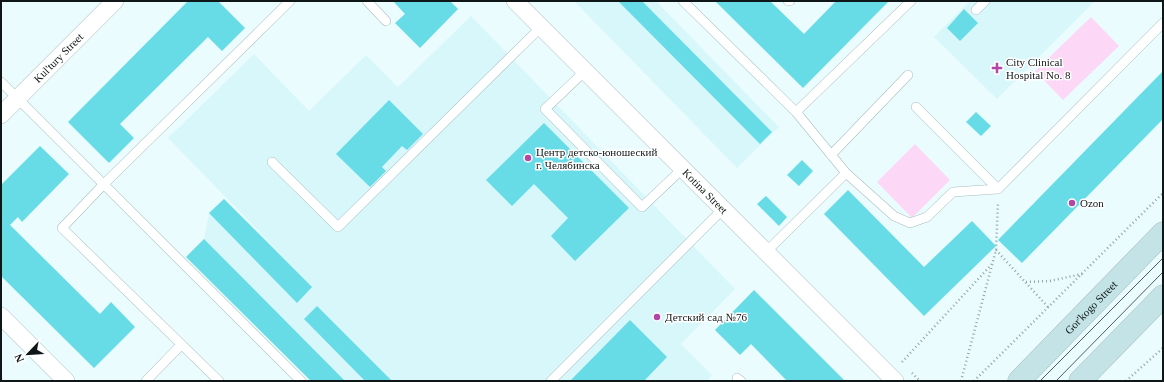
<svg xmlns="http://www.w3.org/2000/svg" width="1164" height="382" font-family="Georgia,serif">
  <rect width="100%" height="100%" fill="#ebfcfe"/>
  <path fill="#d7f7fa" d="M574,1H656L779,127L737,168Z
    M970,1H1095L997,99L934,37Z
    M471,16L735,289L681,344L712,375L707,381H311L186,257L204,239L209,213L224,199L282,255L168,138L254,54L309,111L366,55L398,87Z"/>
  <path fill="#fdd8f6" d="M1091,17L1119,46L1063,100L1035,71Z
    M915,144L950,180L912,218L877,182Z"/>
  <path fill="#67dce7" d="M188,1H218L245,28L222,51L208,37L120,124L134,138L109,163L68,122Z
    M393,1H450L458,9L420,48L395,23L405,14Z
    M618,1H642L772,132L760,144Z
    M715,1H770L804,34L836,1H889L803,88Z
    M964,9L978,23L960,41L947,28Z
    M1163,71V119L1022,263L998,240Z
    M389,100L423,134L407,150L402,146L382,167L386,171L370,187L336,154Z
    M976,112L991,126L981,136L966,122Z
    M544,123L629,208L575,261L551,236L568,218L534,184L512,206L486,180Z
    M40,146L69,174L22,222L18,217L10,225L100,314L111,302L135,327L94,368L1,276V185Z
    M802,160L813,171L799,186L787,175Z
    M848,190L924,267L972,221L996,246L924,316L824,214Z
    M766,196L787,217L779,226L757,204Z
    M224,199L312,287L297,303L209,213Z
    M204,239L345,381H311L186,257Z
    M754,290L845,381H787L751,344L740,355L715,330Z
    M317,306L392,381H365L304,319Z
    M630,320L667,357L644,381H570Z"/>
  <g fill="none" stroke-linecap="round" stroke-linejoin="round">
    <defs>
      <path id="lane" d="M367,1L386,21
        M683,1L796,112L846,173
        M788,1H790
        M976,10L985,1
        M585,71L545,109L642,207L682,169
        M1,82L301,381
        M916,107L998,189
        M796,112L911,1
        M831,155L908,75
        M272,162L338,227L541,27
        M766,252L846,173L894,216L910,223L927,217L953,192L998,189L1163,23
        M737,378L741,381
        M146,381L181,345
        M219,381L62,228L103,185L290,1
        M551,381L723,209"/>
      <g id="street">
        <path id="s1" d="M515,1L895,381"/>
        <path id="s2" d="M1,115L115,1"/>
        <path d="M1,316L66,381"/>
      </g>
      <g id="secondary">
        <path id="s3" d="M1019,381L1163,233"/>
        <path d="M1080,381L1163,296"/>
      </g>
    </defs>
    <use href="#lane" stroke="#a8bdbf" stroke-width="10"/>
    <use href="#street" stroke="#a8bdbf" stroke-width="18"/>
    <use href="#secondary" stroke="#a8bdbf" stroke-width="23"/>
    <path stroke="#95a2a4" stroke-width="2.5" stroke-dasharray="1 3" stroke-linecap="butt" d="M996,250L1048,307
      M1026,282L1050,281L1082,274
      M902,362L992,264
      M912,373L920,381
      M1,379L3,381
      M961,381L996,250L998,202
      M974,381L1163,193
      M1126,381L1163,348"/>
    <use href="#lane" stroke="#fff" stroke-width="9"/>
    <use href="#street" stroke="#fff" stroke-width="17"/>
    <use href="#secondary" stroke="#c4e3e6" stroke-width="22"/>
    <path stroke="#525c5d" stroke-width="1" d="M1040,381L1163,258
      M1056,381L1163,272"/>
  </g>
  <g fill="#b247a7" stroke="#fff" stroke-width="1.5">
    <path d="M995 62h4v4h4v4h-4v4h-4v-4h-4v-4h4z"/>
    <circle cx="528" cy="158" r="4"/>
    <circle cx="1072" cy="203" r="4"/>
    <circle cx="657" cy="317" r="4"/>
  </g>
  <g text-anchor="middle" stroke-width="3" stroke-linejoin="round" paint-order="stroke">
    <g font-size="11" fill="#0f1617" stroke="#fff">
      <text dy="4" stroke="none"><textPath href="#s2" startOffset="81">Kul'tury Street</textPath></text>
      <text dy="4" stroke="none"><textPath href="#s1" startOffset="269">Kotina Street</textPath></text>
      <text dy="4" stroke="none"><textPath href="#s3" startOffset="103">Gor'kogo Street</textPath></text>
    </g>
    <g font-size="11" fill="#0f1617" stroke="#fff" text-anchor="start">
      <text x="1006" y="66">City Clinical<tspan x="1006" dy="13">Hospital No. 8</tspan></text>
      <text x="536" y="156">Центр детско-юношеский<tspan x="536" dy="13">г. Челябинска</tspan></text>
      <text x="1080" y="207">Ozon</text>
      <text x="665" y="321">Детский сад №76</text>
    </g>
  </g>
  <rect width="1164" height="382" fill="none" stroke="#0f1617" stroke-width="4"/>
  <g transform="translate(28 354) rotate(245)" stroke="#ffffff" stroke-width="3" paint-order="stroke">
  <path d="M0-3L7 15L0 10L-7 15Z" fill="#0f1617"/>
  <text y="-6" font-size="11" font-weight="bold" text-anchor="middle" fill="#0f1617">N</text>
  </g>
</svg>
